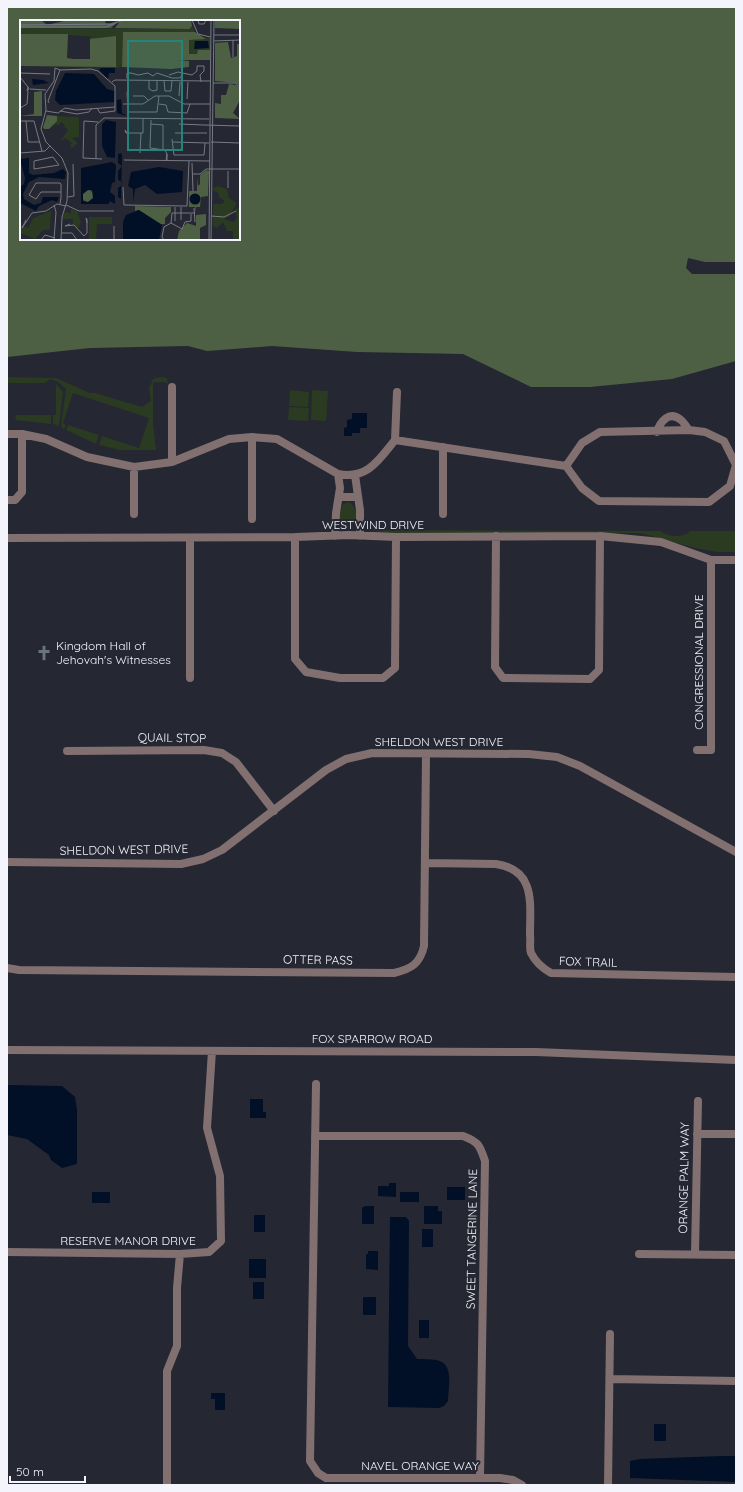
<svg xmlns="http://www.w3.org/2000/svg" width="743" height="1492" font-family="Quicksand,sans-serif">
  <rect width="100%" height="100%" fill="#252732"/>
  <path fill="#2a3b21" d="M7,377L56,378L90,393H95L142,407L151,401L149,388L153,379L160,377L167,378L168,384L165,382H153V422L156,450H120L99,445L102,436L139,448L149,418L73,393L63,423L66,425L64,429L61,426L66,389L58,382L50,379L45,383H7Z
    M56,384L63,392L59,426L53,424V415H56Z
    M290,390L309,392L308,407L289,406Z
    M312,390L328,391L326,421L311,420Z
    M289,407L309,408L308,421L288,420Z
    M15,415H51V424L16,420Z
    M68,425L99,435L96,444L66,430Z
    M349,502C358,509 360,520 350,527C336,528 339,513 343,504Z
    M372,530L661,531C667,537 684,538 690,531H736V552H718L695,548L641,533H380Z"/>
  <path fill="#4d6044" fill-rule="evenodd" d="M7,7H736V262H705L688,258L686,268L692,274H736V361L672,379L590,387H531L463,354L357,352L272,346L207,351L188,346L90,348L7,357ZM21,21H239V239H21Z"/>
  <path fill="#011026" d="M352,413H367V428H360V433H352V436H344V428L347,427V420L352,419Z
    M7,1085L62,1086L75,1097L77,1110V1164L62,1168L51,1160L49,1155L27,1139L7,1135Z
    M250,1099H263V1112H266V1118H250Z
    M389,1183H396V1197L378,1196V1186H389Z
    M447,1187H465V1200H447Z
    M92,1192H110V1203H92Z
    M400,1192H419V1202H400Z
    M365,1206H374V1224H362V1208Z
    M424,1206H438V1211H442V1224H424Z
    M254,1215H265V1232H254Z
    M390,1217H406L409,1221L408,1346L417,1359C423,1359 430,1359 436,1360C455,1363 448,1387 448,1401L444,1406L439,1408L388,1407Z
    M422,1229H433V1247H422Z
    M368,1251H378V1270L366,1269V1254H368Z
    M249,1259H266V1278H249Z
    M253,1282H264V1299H253Z
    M363,1297H376V1315H363Z
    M419,1320H429V1338H419Z
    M211,1393H225V1410H215V1399H211Z
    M654,1424H666V1441H654Z
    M721,1456H736V1482L630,1478V1461L640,1459Z"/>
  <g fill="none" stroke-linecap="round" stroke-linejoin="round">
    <path stroke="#827070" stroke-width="8" d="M657,432C660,422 669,410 681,420C684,422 686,427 689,430
      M7,434H22L46,439L87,457L134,467L172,462L229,439L252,437L277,439L338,474C367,480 379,460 395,440L566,466L582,488L599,501L709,502L730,486L736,465L724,441L705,432L689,430L600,432L582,443L566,466
      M395,440L397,392
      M443,447V514
      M172,462V387
      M355,475L360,510V536
      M339,497H357
      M7,500H15L22,492V434
      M134,514V467
      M252,519V437
      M335,536L336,513L340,488L338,474
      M496,536L495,667L503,678L590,679L599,670L600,536
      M295,537V659L306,672L340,678H383L395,668L396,537
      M7,538L295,537L349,535L396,537L600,536L661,542L711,560H736
      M190,678V538
      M697,750H711V560
      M67,751L204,750L222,753L236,762L274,811
      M7,862L181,864L203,859L222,850L326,770L346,759L372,753L529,754L557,757L580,766L736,852
      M426,863L496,864C536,870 530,903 530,935C531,940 529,948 531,953C536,963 542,968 551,973L736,977
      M7,968L19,970L394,973C411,969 420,964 424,946L426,755
      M7,1050L536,1052L736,1060
      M316,1084L310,1461L318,1473L326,1478H500L513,1480L522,1485
      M697,1134H736
      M315,1136H463C479,1142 480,1146 485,1161L480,1478
      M7,1252L180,1254L209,1252L221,1241L220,1176L207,1128L212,1051
      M639,1254L736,1255
      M695,1254L698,1101
      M610,1379L736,1381
      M167,1485V1371L177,1346V1288L180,1254
      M608,1485L610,1334"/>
  </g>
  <defs>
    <symbol id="church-bare" viewBox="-9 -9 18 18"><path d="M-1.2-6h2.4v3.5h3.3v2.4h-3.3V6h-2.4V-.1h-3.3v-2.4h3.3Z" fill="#6b7280" stroke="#252732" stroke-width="2.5" paint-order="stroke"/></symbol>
  </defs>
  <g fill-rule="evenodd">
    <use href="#church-bare" x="33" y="642" width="22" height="22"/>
  </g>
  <g text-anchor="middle" stroke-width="4" stroke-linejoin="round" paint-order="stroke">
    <g font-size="12" fill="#f3f4fc" stroke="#252732">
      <text x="373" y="529">WESTWIND DRIVE</text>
      <text transform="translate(699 662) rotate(-90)" y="4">CONGRESSIONAL DRIVE</text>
      <text transform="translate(172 738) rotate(1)" y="4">QUAIL STOP</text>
      <text x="439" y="746">SHELDON WEST DRIVE</text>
      <text transform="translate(124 850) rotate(-1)" y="4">SHELDON WEST DRIVE</text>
      <text transform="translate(318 960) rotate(1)" y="4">OTTER PASS</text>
      <text transform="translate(588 962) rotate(2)" y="4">FOX TRAIL</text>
      <text x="372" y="1043">FOX SPARROW ROAD</text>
      <text transform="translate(684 1178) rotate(-89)" y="4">ORANGE PALM WAY</text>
      <text transform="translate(472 1239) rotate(-89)" y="4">SWEET TANGERINE LANE</text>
      <text x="128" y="1245">RESERVE MANOR DRIVE</text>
      <text x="420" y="1470">NAVEL ORANGE WAY</text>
    </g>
    <g font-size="12" fill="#f3f4fc" stroke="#252732" text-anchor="start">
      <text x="56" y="650">Kingdom Hall of<tspan x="56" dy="14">Jehovah's Witnesses</tspan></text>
    </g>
  </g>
  <g transform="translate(20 20)">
    <rect width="220" height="220" fill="#252732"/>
    <path d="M172,6L175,12H103L102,47L96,48L15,46V14H0V8L169,9ZM48,15L76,17H70V39H47ZM190,18V30H178V34H169V20ZM37,96L59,97V117L52,118L58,123L52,128L50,126L52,123L45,118L40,122L48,110L44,106L40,108L45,105L41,102L38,106L36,104L32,107ZM198,166L207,169L209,178L217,183L209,197L204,199L214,202L217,197L215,189L220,188V220H213V211H207L203,202L197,208L193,206V184H202L205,181L199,177L198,172L193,171V168ZM51,189L57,191L61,202L58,208L53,204V199H42L45,192L51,193ZM31,191L30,210H23L15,219L0,213V204L8,208L13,198ZM69,197H92V204H77L76,220H69Z" fill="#2a3b21" fill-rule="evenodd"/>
    <path d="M0,0H21L27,5L48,0H86L85,3L89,4L99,0L91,8H0ZM101,0H171L172,6L169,9L95,8ZM220,0V9L195,8V1ZM103,12H175L186,19L169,20V34H177L178,30H190V40H158L169,41V47L151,49L102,47ZM0,14H48L47,38L54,39H70V19L96,16V47L0,46ZM208,22L211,38L217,36V24H220V70L217,63L195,61V23ZM209,64L216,65L220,72V80L213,93L220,99L195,98V83L201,84V75H206ZM22,71V96H0L14,94V72ZM27,95L37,96V101L29,109H24L23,107ZM186,150L189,151L188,176L181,177L180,187H176V192L175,187H169V171H177V157L178,166L180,164V155ZM62 176a6 6 0 1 1 12 0a6 6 0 1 1-12 0ZM115,186L151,187V192L145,198V204H141L118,190L115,191ZM186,194V205L180,208V220H157L159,211L167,203L176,206V195Z" fill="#4d6044"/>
    <path d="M175,21H188L189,28L174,29ZM81,48H95V53H89L88,59L79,50ZM45,53L74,54L87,69L95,71L94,82L40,85L35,80L36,71ZM12,59L23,60L29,63L13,65ZM101,79L102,93L107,96L97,93V80ZM86,100L96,102L95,138L87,137L82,126V104ZM101,133L102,136L101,179L98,177V168L101,166V161L98,160V151L102,146L98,143V134ZM9,138V153L13,155L34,153L43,149L46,152L45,159L19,157L9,162L3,174L4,179L14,185L21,183L23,177H39L37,182L32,180L19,186L16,191L0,183V167L4,164L5,158L0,139ZM92,142L96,145L95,162L92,163L90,172L95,176V184L90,181L88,184H61V148ZM68,170H72L73,178L68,182L63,181V174ZM139,147L163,151L162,172L137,174L125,165L115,169L113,182V169L108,166L111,152ZM169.5 179a5.5 5.5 0 1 1 11 0a5.5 5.5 0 1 1-11 0ZM119,190L142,205L139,220H103V202L106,195Z" fill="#011026" fill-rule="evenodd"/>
    <path fill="none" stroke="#777983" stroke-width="1" d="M172,0L178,14L190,17M178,0L179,4H184L186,0M0,5L95,4M0,7H86L103,0M194,15H220M194,21L220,20M213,37V20M40,50L35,48L34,61L25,74L26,90L21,109L26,122L42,138L48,153L47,181L42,197L41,220M0,53L30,54M109,53L107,58V53H111L118,55L128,53L133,56L137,53L152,58H160L162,55M149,55L158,52L172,55L177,51V46H184V51L180,55L181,62M0,57L8,67L7,71L9,69L8,67M129,60V69L133,71L137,70V60M144,60L145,71H151L152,60M92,62L95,60L191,61M193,63H216L220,71M10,69L26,70M107,72L108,92H137L139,76M113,76H124L128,80M159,76L160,62M167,79L168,62M29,83L28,81L40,50L71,49L78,51L95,66V91L80,93L77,88M103,84H123L135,76H149L164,84H190M139,84L146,85L148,92L167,93L170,84M0,88L7,84L8,71M26,91L38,93M40,91L57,94L69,92L72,88M38,93L45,88L56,90L95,87M131,100L130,128L145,130L147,134M0,101H14L22,131M6,101L8,122H19M78,102L64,101L63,138L82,139M131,104L143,105V129M159,104L184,105M184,105L220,106M107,113L105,110L106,113H123V98M155,113H187M152,119L154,135H184L185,123M152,122L189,123M191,122L220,123M0,133L25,131L30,126M120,133L121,113M33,137L39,145L14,149V141ZM76,139V105L84,98L189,99M104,140L190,141M146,141L147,134V141M172,143L173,171M173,154H180L186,149H220M103,167L104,185L167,186L169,141M208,168V151M48,177L54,176L53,144M40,184L41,178V164L40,163H16L9,175L16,179L21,172H41M34,185L36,192L34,220M46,185L59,191H94M174,188L175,202M171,194V201L165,202L162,209L151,203L152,193H175M191,196L204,197L216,191M6,200L2,208L12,193L26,191L37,184L46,186M161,200V187M155,201V187M50,204L45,206L54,205L64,216L67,213V199L66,198L67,203M42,213H52L57,220M21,220L25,215L35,218M94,220V206M144,220L142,217L144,207L151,203M189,220L191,0M191,220L194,0"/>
    <path fill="#26837c" fill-opacity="0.15" stroke="#26837c" stroke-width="2" d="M108,21H162V130H108Z"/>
    <rect width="220" height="220" fill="none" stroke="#f3f4fc" stroke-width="2"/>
  </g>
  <rect width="743" height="1492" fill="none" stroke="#f3f4fc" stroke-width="16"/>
  <path d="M10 1476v6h75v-6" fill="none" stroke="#f3f4fc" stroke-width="2"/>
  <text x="16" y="1476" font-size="12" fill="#f3f4fc" stroke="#252732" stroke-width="3" paint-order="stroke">50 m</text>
</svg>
